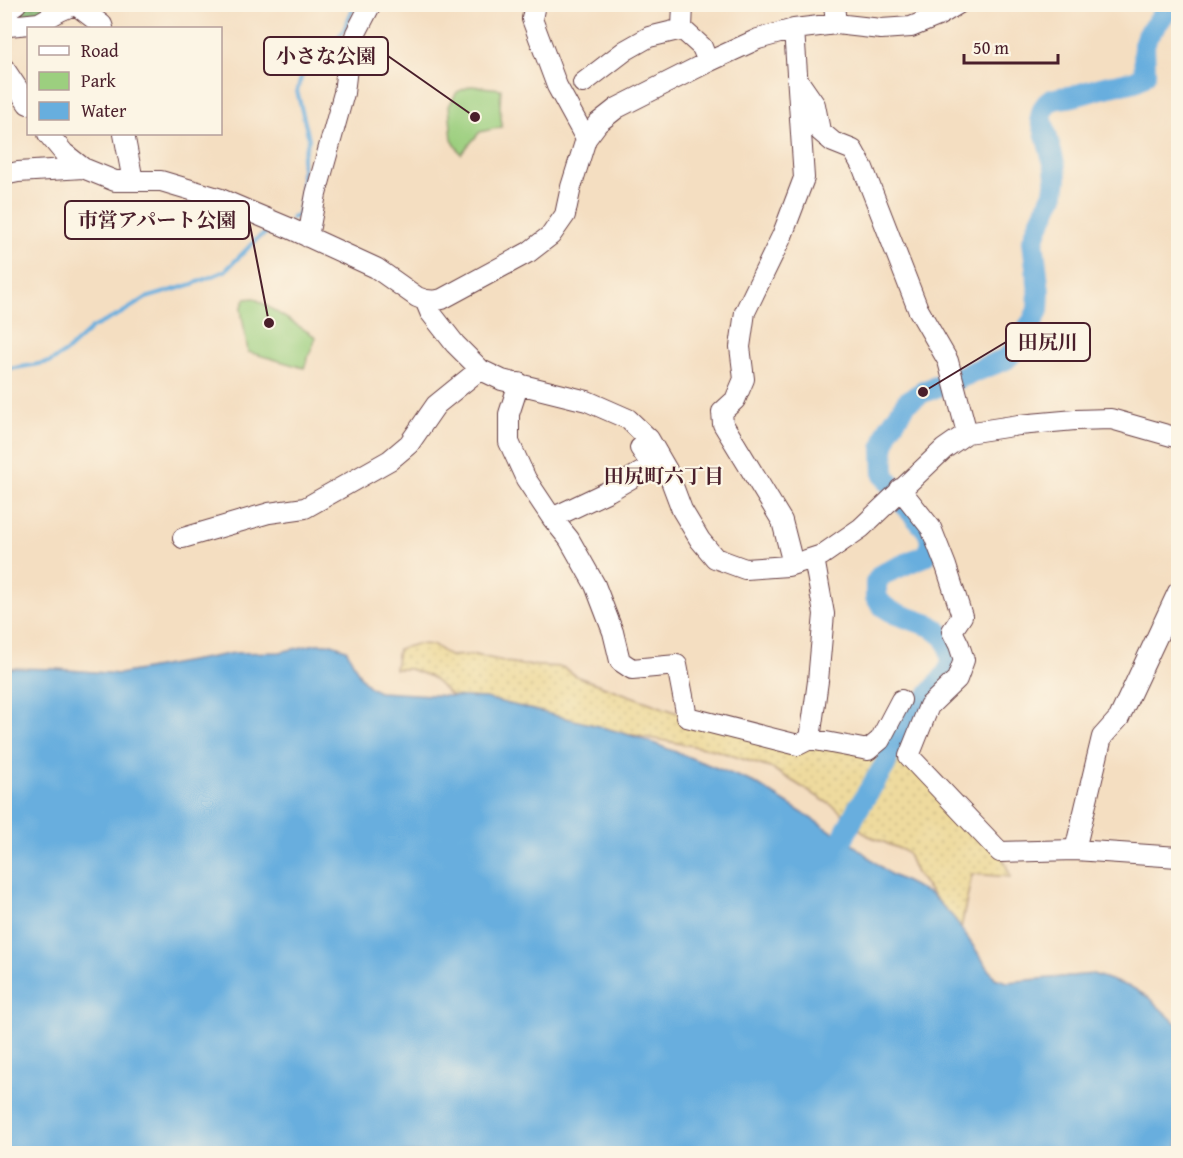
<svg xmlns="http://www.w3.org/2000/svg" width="1183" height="1158" font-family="'Gentium Book Plus','Noto Serif JP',serif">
  <defs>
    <pattern id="forest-crowns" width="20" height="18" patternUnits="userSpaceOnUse" patternTransform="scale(1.5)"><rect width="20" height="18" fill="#7db26e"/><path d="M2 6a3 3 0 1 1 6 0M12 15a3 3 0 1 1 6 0" fill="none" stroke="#68905b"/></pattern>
    <pattern id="sand-dots" width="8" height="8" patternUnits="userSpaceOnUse" patternTransform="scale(1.5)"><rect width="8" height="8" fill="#eeda9e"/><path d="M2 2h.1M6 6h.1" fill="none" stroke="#cebb88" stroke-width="1.8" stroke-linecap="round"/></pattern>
  </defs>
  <rect width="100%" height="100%" fill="#fcf5e5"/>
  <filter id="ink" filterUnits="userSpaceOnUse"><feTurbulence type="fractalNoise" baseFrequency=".0167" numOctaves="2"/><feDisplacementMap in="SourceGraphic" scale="12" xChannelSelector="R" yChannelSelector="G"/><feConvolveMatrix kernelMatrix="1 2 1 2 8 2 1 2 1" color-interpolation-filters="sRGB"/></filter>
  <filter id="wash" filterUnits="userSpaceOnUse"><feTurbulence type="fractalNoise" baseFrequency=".008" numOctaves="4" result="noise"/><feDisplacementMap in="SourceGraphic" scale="24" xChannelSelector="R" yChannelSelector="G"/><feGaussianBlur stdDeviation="1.35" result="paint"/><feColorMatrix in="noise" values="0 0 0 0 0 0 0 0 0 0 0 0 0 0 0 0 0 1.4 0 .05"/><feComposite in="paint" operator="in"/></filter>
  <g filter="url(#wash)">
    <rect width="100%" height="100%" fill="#f4dec1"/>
    <path fill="url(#forest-crowns)" stroke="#64684c" stroke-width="1.5" d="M18,5H54L56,9L5,24Z"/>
    <path fill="url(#sand-dots)" stroke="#9c7c64" stroke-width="1.5" d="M417,644L434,645L449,656L475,655L522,665L562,667L578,677L697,720L860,748L891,749L925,773L1000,852L1011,877L972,874L961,928L932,894L916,873L907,852L867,835L836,808L773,769L715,750L628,734L504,703L452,696L431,677L410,669H395L398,649Z"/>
    <path fill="#9ccf7f" stroke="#737755" stroke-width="1.5" d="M471,86L501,89L500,107L502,127L480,132L461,154L452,140L449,106L457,92Z
      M254,298L316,337L304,368L248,352L241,309L245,299Z"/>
    <path fill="#67aede" stroke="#586684" stroke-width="1.5" d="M316,644H332L346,649L360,676L369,687L379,692L485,698L598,726L640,738L755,783L855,846L890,874L932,895L954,918L995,978L1007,982L1093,974L1133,988L1148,997L1178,1025V1153H5V668L56,669L119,674L234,653L280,652Z"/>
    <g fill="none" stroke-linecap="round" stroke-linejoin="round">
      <path stroke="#67aede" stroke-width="4" d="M292,218L298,215L302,196V159L309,139L297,91L302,75L343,32L355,4
        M4,370L50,362L66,352L92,328L120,314L146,298L193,284L225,271L259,237L269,232"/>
      <path stroke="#67aede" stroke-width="22" d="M843,838L857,810L885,765L889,753L918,709L945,676L952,664L950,649L946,638L931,626L894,613L883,606L876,597V583L881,575L926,555L930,547L931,539L927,530L906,506L884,475L883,449L888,430L907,402L923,392L1006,359L1019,346L1025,332L1033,321L1038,310L1039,292L1033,241L1037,229L1054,193L1056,178L1055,167L1041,117C1042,111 1044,105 1050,101C1057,97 1066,98 1073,96C1087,93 1101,87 1115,85C1126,82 1136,84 1145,74L1144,45L1147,36L1172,4"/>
    </g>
  </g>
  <g filter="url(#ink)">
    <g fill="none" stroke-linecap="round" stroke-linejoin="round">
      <defs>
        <path id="minor" d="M535,4L532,19L557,86L586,139
          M683,4L682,29L702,47L708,62
          M834,4L836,24
          M76,5L102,25L103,28
          M4,12L16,4
          M4,26H9L39,23L60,11L76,4
          M4,68L28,104
          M797,79L815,105L820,131L833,142L853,150L863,168L918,309L948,361L967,433
          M583,83L626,50L649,37L682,29
          M48,134L64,153L83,168L115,181H161L218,198L289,228L376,268L417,297C426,301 433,302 442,299L529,252L551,235L565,215L571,187L586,139L598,123L617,108L708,62L758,39L794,29L836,24L881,29L911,27L938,16L958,4
          M124,134L133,181
          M4,175L18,172L83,168
          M308,237L316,194L344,93L348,59L356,33L371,4
          M425,300L430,312L455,344L481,370L502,380L587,401L628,419L649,439L667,470L682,510L700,540L715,558L745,569L788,566L822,555L861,528L944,449L967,433L1019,425L1075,420L1111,419L1178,438
          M519,383L509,414V442L526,479L552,518L569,539L595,585L613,632L620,661L632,669L677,665L687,717L798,745L810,739L818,681L824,614L814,558
          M900,489L931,528L946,566L962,616L952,631L959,645L964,660L957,679L929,706L909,756L1000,852L1075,850L1102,737L1119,718L1178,592
          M552,518L609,491L652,466L640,448
          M183,538L269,513L305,508L390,460L409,444L436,405L473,375L481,370
          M793,564L782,521L723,424L722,412L735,400L744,379L740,347L745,312L782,236L804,178L794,29
          M810,739L868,750L880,740L901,700
          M1075,850L1178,857"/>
      </defs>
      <use href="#minor" stroke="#643c42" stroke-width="22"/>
      <use href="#minor" stroke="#fff" stroke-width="20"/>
    </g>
  </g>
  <g text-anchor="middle" stroke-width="4.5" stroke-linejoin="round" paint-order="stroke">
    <g font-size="20" font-weight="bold" fill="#4a1f2b" stroke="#fcf5e5">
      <text x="664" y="483">田尻町六丁目</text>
    </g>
  </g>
  <path fill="none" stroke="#4a1f2b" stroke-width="2" d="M475 117L388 56M269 323L249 220M923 392L1006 342"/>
  <g fill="#4a1f2b" stroke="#fcf5e5" stroke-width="2">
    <circle cx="475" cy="117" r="6"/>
    <circle cx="269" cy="323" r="6"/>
    <circle cx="923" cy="392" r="6"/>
  </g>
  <g fill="#fcf5e5" stroke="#4a1f2b" stroke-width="2">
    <rect x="264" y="37" width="124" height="38" rx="6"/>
    <rect x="65" y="201" width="184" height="38" rx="6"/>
    <rect x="1006" y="323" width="84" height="38" rx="6"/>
  </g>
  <g font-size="20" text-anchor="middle" font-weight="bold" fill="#4a1f2b">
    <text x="326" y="63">小さな公園</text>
    <text x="157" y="227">市営アパート公園</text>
    <text x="1048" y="349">田尻川</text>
  </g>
  <rect width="1183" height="1158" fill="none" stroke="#fcf5e5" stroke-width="24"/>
  <rect x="27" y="27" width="195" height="108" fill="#fcf5e5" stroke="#b59f9b" stroke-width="1.5"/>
  <rect x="39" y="46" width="30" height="9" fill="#ffffff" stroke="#b59f9b" stroke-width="1.5"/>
  <text x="81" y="57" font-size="18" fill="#4a1f2b">Road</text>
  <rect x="39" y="72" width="30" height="18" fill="#9ccf7f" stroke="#b59f9b" stroke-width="1.5"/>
  <text x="81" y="87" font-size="18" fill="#4a1f2b">Park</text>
  <rect x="39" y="102" width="30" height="18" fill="#67aede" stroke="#b59f9b" stroke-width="1.5"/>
  <text x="81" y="117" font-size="18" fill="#4a1f2b">Water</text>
  <path d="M964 54v9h94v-9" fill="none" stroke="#4a1f2b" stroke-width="3"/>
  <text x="973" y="54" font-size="18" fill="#4a1f2b" stroke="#fcf5e5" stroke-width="4.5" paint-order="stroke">50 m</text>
</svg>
